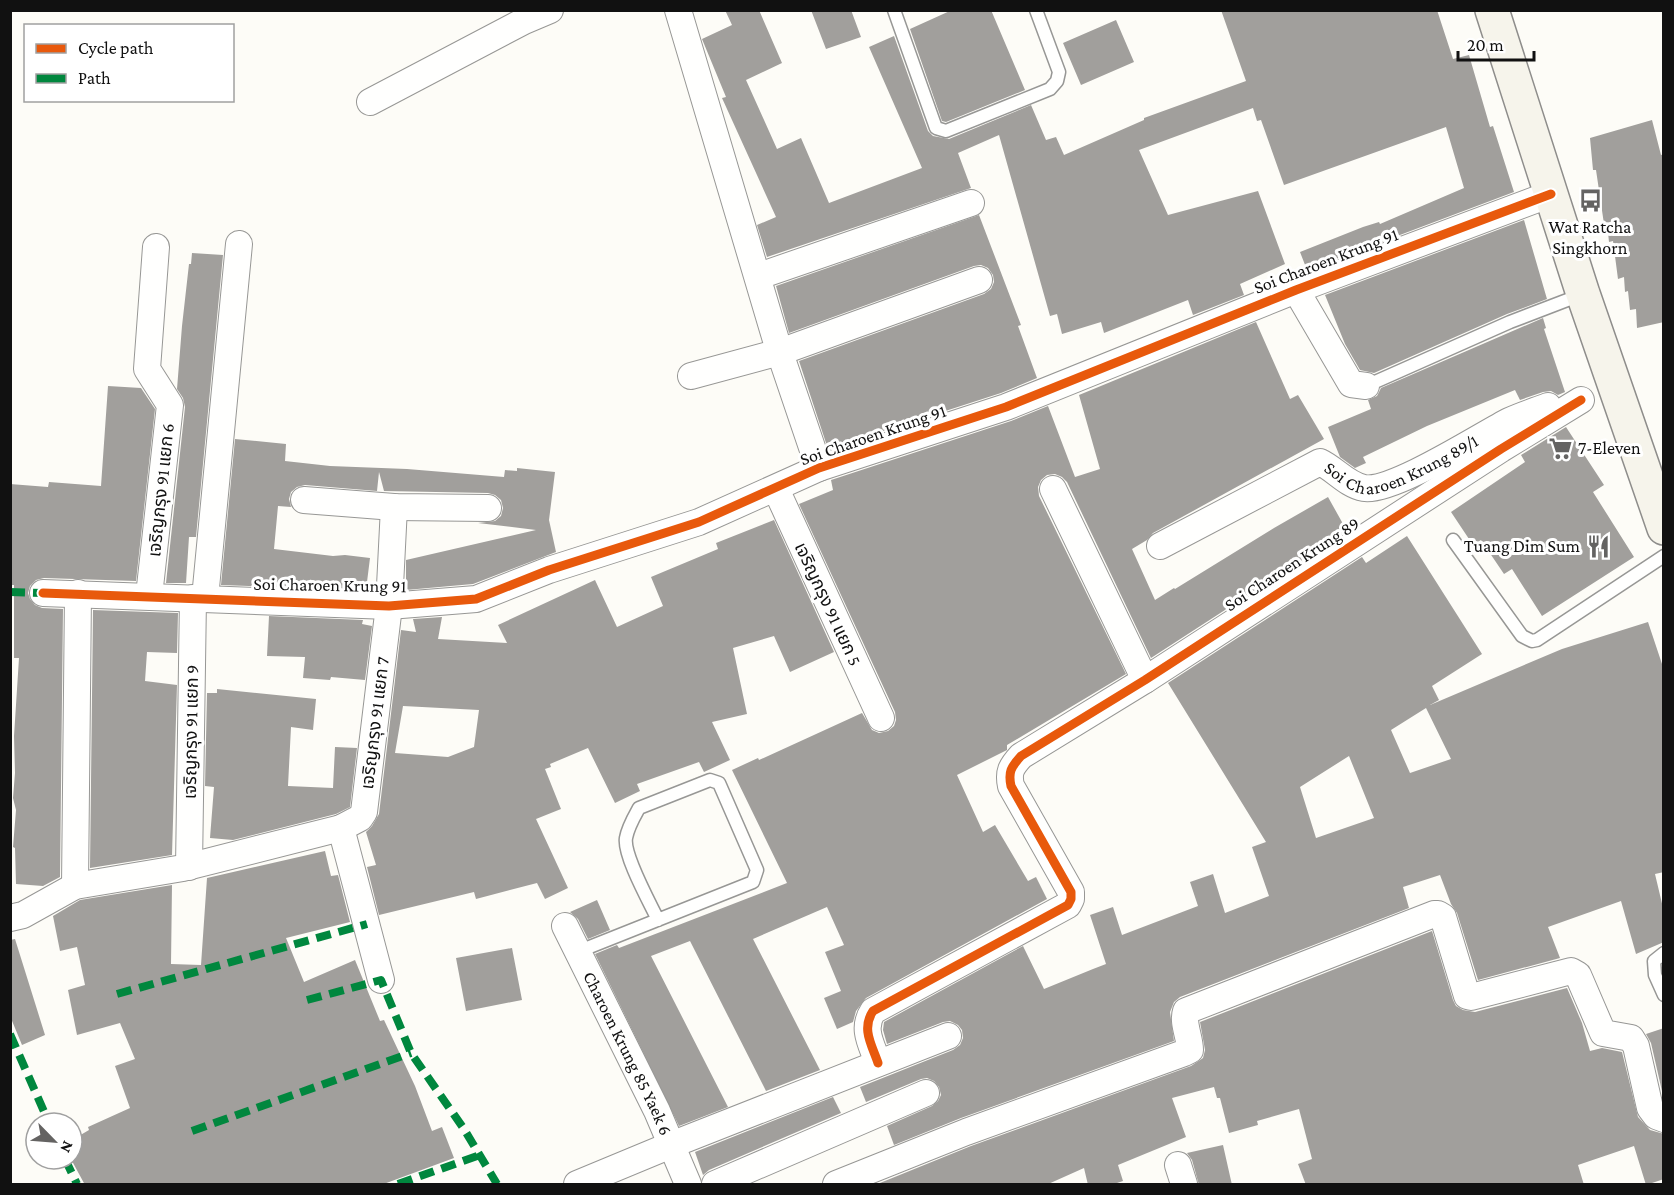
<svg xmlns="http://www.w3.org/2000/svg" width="1674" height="1195" font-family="'Crimson Pro','Noto Sans Thai',serif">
  <rect width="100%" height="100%" fill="#fdfcf7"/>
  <path fill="#a19f9c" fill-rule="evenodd" d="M725,10H759L782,63L746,80L777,149L801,138L829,203L922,168L869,47L894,36L928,131L933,136L949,139L1031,105L1046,140L1056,137L1064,155L1144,120V118L1246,81L1221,10H1437L1453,59L1469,55L1490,127L1493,126L1514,192L1307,270L1300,252L1363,227L1379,222L1380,224L1464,188L1446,127L1284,185L1261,120L1257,121L1253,108L1139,150L1168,215L1258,191L1285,264L1240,284L1244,295L1193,315L1188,300L1104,333L1101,322L1062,334L1057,314L1050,316L999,135L958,153L971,188L767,257L757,225L776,217L722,98L726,97L702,39L732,25Z
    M811,10H851L861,37L826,49Z
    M952,10H991L1025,90L946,122L942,121L910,29Z
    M1116,20L1134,62L1081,85L1063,43Z
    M1652,120L1661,155L1664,154V322L1637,328L1636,309L1630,310L1628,291L1625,292L1624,277L1618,279L1613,241L1609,242L1607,223L1604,224L1596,170H1593L1590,138Z
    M979,215L1021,325L1018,326L1037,378L1001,393L828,449L799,361L984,294L991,289L994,282L993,275L988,268L981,265L974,266L789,333L776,286Z
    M1524,220L1547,299L1507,314L1374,373L1360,370L1345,344L1325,295Z
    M192,253L223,255L196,537H189L186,583H166L185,407L183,398L177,389L182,326L189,264H191Z
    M1543,318L1546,328L1544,329L1565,392L1558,395L1551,391L1543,392L1520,400L1515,390L1427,426L1363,457L1366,463L1355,468L1340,457L1328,427L1371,409L1368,400L1377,396L1381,388Z
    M1256,322L1290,399L1298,395L1324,439L1153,533L1147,540L1132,549L1155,600L1174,588L1175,589L1274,528L1328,497L1347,531L1151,658L1067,482L1062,477L1055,474L1047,475L1041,480L1038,487L1039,496L1126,674L1007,745V750L957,775L983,832L995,825L1028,881L1036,877L1047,899L866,998L856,1011L853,1022L837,1029L824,998L841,991L825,952L844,945L827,907L753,939L820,1070L766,1091L690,941L651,956L728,1107L679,1126L595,954L617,945L619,948L787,883L732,770L758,758L759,760L862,713L872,730L879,733L888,731L894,726L896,720L895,712L799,504L833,490L831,480L1011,421L1048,406L1075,477L1100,469L1079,395Z
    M108,386L141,388L155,409L136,581L44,578L36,580L30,586L28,593L30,599L35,605L42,608L63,609L60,877L43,886L16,884L15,848L13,847L16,810L13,798L15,773L14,736L19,658H14V585H10V484L48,487L49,482L101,486Z
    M1566,427L1604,485L1593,492L1634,557L1542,616L1512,569L1504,574L1481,540L1473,545L1451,512L1525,462L1521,455Z
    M235,439L286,444L285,461L330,466L407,469L504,477L505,470L517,471V468L555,472L549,520L556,552L473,584L406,590V560L536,530L478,523L495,521L501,516L503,508L501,500L495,495L488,493L384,491L379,472L377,491L305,485L297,487L291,492L289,499L291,507L278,506L274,549L333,556L345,555L370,558L366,590L221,585Z
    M774,520L834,652L790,672L774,636L733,648L747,714L712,722L730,760L704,772L699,762L637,784L640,791L615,803L588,748L550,764L551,767L545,769L561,809L536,819L568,888L545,899L537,883L476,899L474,892L379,915L367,867L376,865L366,832L372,826L379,814L401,630L416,632L413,619L442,617L438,639L507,643L498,625L595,580L617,627L663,606L651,577L718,549L716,543ZM403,706L479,710L474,747L448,757L395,753Z
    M1407,536L1482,654L1432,686L1439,700L1430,705L1562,649L1648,622L1664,670V872L1655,874L1664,912V942L1636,954L1621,901L1548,927L1560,958L1478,980L1457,913L1451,904L1440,875L1403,887L1409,908L1180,997L1174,1002L1170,1012L1174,1041L961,1118L894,1145L887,1126L932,1106L938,1101L941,1095L939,1087L934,1081L927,1078L921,1079L866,1102L860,1087L953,1050L960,1045L963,1038L962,1030L958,1025L950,1021L943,1022L887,1044L883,1030L884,1022L1023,946L1044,989L1093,969L1106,964L1090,915L1113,907L1122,935L1198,906L1190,882L1213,874L1225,913L1269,896L1252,847L1266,842L1168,683L1362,557L1366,563ZM1426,708L1451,759L1410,773L1391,730ZM1349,756L1374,818L1316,838L1300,787Z
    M93,610L178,613L177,653L147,652L145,681L177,685L172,855L90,868Z
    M269,616L363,620L362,624L372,626L365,680L331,677L330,680L303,678L305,657L267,656Z
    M217,689L316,699L313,730L291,727L288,786L333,788L335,747L357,748L350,807L336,814L233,840L210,838L214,787L205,786L207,693H217Z
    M325,851L331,876L338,875L350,922L286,938L304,982L355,960L380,1021L384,1020L415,1086L432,1131L442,1127L454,1158L381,1185H85L72,1161V1140L89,1130L88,1127L130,1108L115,1066L135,1059L120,1023L77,1035L68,990L85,985L77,947L60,951L53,916L80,900L172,885L171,964L201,965L207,878Z
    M597,900L610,930L588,939L578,919L570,912Z
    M1432,931L1453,1000L1456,1006L1463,1010L1475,1012L1567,988L1582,1023L1590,1051L1602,1048L1622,1052L1638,1117L1650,1130L1664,1134V1179L1646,1185L1634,1146L1578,1165L1584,1185H1306L1298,1164L1312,1159L1299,1109L1257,1121L1258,1125L1229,1133L1220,1098H1217L1214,1087L1172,1098L1186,1137L1118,1165L1123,1181L1111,1185H1088L1084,1168L1046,1185H875L971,1146L1191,1066L1203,1058L1205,1050L1200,1022Z
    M15,939L45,1035L22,1045L10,1016V940Z
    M512,948L522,1000L466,1011L456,958Z
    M1664,1028V1100L1651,1043L1646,1034Z
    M833,1097L841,1113L709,1170L703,1175L695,1152Z
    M1223,1145L1232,1185H1199L1192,1160L1187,1153Z"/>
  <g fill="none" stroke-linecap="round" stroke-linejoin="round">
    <defs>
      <path id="lane" d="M894,10L936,128L946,131L1050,89L1057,81L1059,72L1036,10
        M1366,386L1510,322L1583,294
        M1453,540L1522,636L1532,641L1537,640L1664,556
        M577,952L753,882L757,870L719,783L710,780L639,808C634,817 628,827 626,838C623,855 650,903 658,920
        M1664,953L1654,961L1655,975L1664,995"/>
      <g id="street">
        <path d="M678,10L778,347L819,468"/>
        <path d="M370,102L524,21L550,10"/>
        <path d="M759,276L971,203"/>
        <path d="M1296,290L1351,384L1366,386"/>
        <path d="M691,376L780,352L979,280"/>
        <path d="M776,489L881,718"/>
        <path d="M1053,489L1145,680"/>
        <path d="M304,500L394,507L488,508"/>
        <path id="s1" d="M1160,546L1320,462C1335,469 1347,485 1364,488C1392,493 1480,436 1509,421C1522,415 1535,411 1548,406"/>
        <path d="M43,593L389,606L476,599L549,570L699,522L819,468L1006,407L1296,290L1551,194"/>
        <path d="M149,596L170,405L147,369L156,247"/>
        <path d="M205,598L239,244"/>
        <path d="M341,828L360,818L364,812L389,606L394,507"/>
        <path d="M189,867L193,598"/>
        <path d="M75,886L78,593"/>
        <path d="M10,918L23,915L75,886L183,868L341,828L381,980"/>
        <path id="s2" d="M565,926L657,1111L688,1184"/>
        <path d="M878,1063C872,1045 861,1029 873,1011L1068,905L1071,899V892L1011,786C1008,772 1011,767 1021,756L1145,680L1501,449L1581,400"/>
        <path d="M1178,1165L1184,1184"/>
        <path d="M577,1184L671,1145L948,1036"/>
        <path d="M715,1184L926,1093"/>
        <path d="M836,1184L966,1132L1184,1053L1190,1050C1190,1037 1182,1023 1186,1011L1434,914H1438L1443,917L1467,996L1471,997L1571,971L1578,975L1603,1033L1631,1038L1636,1046L1650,1108L1656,1116L1664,1119"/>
      </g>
      <path id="secondary" d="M1492,10L1583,294L1664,528"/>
    </defs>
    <use href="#lane" stroke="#979795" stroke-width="15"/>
    <use href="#street" stroke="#979795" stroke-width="28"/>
    <use href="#secondary" stroke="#8e8d8b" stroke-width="36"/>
    <use href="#lane" stroke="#fffffe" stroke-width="12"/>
    <use href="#street" stroke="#fffffe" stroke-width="26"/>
    <use href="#secondary" stroke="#f6f4eb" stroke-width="33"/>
    <path stroke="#00873e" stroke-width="8" stroke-dasharray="15 8" stroke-linecap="butt" d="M10,592L43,593
      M117,994L367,924
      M307,1000L381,980L411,1053L464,1129L497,1184
      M10,1034L49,1123
      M192,1131L411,1053
      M65,1159L77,1184
      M398,1184L480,1155"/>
    <defs>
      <path id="cycleway" d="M43,593L389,606L476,599L549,570L699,522L819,468L1006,407L1296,290L1551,194
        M878,1063C872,1045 861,1029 873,1011L1068,905L1071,899V892L1011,786C1008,772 1011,767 1021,756L1145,680L1501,449L1581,400"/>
    </defs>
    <use href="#cycleway" stroke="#fff" stroke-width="13"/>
    <use href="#cycleway" stroke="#e8590c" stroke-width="9"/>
  </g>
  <defs>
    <symbol id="bus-bare" viewBox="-9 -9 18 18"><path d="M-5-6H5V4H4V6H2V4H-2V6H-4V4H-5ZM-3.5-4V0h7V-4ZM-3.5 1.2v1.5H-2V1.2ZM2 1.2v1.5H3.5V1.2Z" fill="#646362" stroke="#fff" stroke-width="2.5" paint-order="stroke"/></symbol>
    <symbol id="supermarket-bare" viewBox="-9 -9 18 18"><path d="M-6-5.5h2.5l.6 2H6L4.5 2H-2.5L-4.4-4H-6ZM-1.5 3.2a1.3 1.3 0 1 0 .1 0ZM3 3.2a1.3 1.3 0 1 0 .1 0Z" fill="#646362" stroke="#fff" stroke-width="2.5" paint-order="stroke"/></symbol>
    <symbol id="restaurant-bare" viewBox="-9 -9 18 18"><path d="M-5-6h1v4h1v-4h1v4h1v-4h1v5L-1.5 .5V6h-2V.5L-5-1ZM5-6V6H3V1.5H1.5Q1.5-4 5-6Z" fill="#646362" stroke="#fff" stroke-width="2.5" paint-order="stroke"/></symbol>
  </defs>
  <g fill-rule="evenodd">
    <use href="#bus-bare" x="1574" y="184" width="33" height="33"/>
    <use href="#supermarket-bare" x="1544" y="432" width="33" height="33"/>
    <use href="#restaurant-bare" x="1582" y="530" width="33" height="33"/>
  </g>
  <g text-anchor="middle" stroke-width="6" stroke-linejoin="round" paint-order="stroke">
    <g font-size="18" fill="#111" stroke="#fff">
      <text x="1590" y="233">Wat Ratcha<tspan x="1590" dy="21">Singkhorn</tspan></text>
      <text x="1578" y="454" text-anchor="start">7-Eleven</text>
      <text x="1580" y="552" text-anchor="end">Tuang Dim Sum</text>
    </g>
    <g font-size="18" fill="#111" stroke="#fff">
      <text transform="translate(1326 261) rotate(-21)" y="6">Soi Charoen Krung 91</text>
      <text transform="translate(873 435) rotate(-19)" y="6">Soi Charoen Krung 91</text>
      <text dy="6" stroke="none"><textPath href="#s1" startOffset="272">Soi Charoen Krung 89/1</textPath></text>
      <text transform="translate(161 490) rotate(-84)" y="6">เจริญกรุง 91 แยก 6</text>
      <text transform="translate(1292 564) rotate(-33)" y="6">Soi Charoen Krung 89</text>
      <text transform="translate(330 585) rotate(1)" y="6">Soi Charoen Krung 91</text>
      <text transform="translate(828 604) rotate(65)" y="6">เจริญกรุง 91 แยก 5</text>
      <text transform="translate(375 723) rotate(-83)" y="6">เจริญกรุง 91 แยก 7</text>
      <text transform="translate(191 732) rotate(-89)" y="6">เจริญกรุง 91 แยก 9</text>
      <text dy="6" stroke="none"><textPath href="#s2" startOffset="142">Charoen Krung 85 Yaek 6</textPath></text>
    </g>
  </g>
  <rect width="1674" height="1195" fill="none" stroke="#111111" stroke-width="24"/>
  <rect x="24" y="24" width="210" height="78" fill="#ffffff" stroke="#a0a0a0" stroke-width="1.5"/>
  <rect x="36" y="44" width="30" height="9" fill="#e8590c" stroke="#a0a0a0" stroke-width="1.5"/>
  <text x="78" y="54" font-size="18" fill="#111111">Cycle path</text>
  <rect x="36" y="74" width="30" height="9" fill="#00873e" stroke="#a0a0a0" stroke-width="1.5"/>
  <text x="78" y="84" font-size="18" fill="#111111">Path</text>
  <g transform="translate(54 1141) rotate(115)"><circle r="28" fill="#ffffff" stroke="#a0a0a0" stroke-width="1.5"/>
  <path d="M0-4.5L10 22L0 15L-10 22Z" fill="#646362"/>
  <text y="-9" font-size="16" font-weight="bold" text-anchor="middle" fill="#111111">N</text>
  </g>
  <path d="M1458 51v9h76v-9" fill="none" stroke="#111111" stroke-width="3"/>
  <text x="1467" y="51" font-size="18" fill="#111111" stroke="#ffffff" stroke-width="4.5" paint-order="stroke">20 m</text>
</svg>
